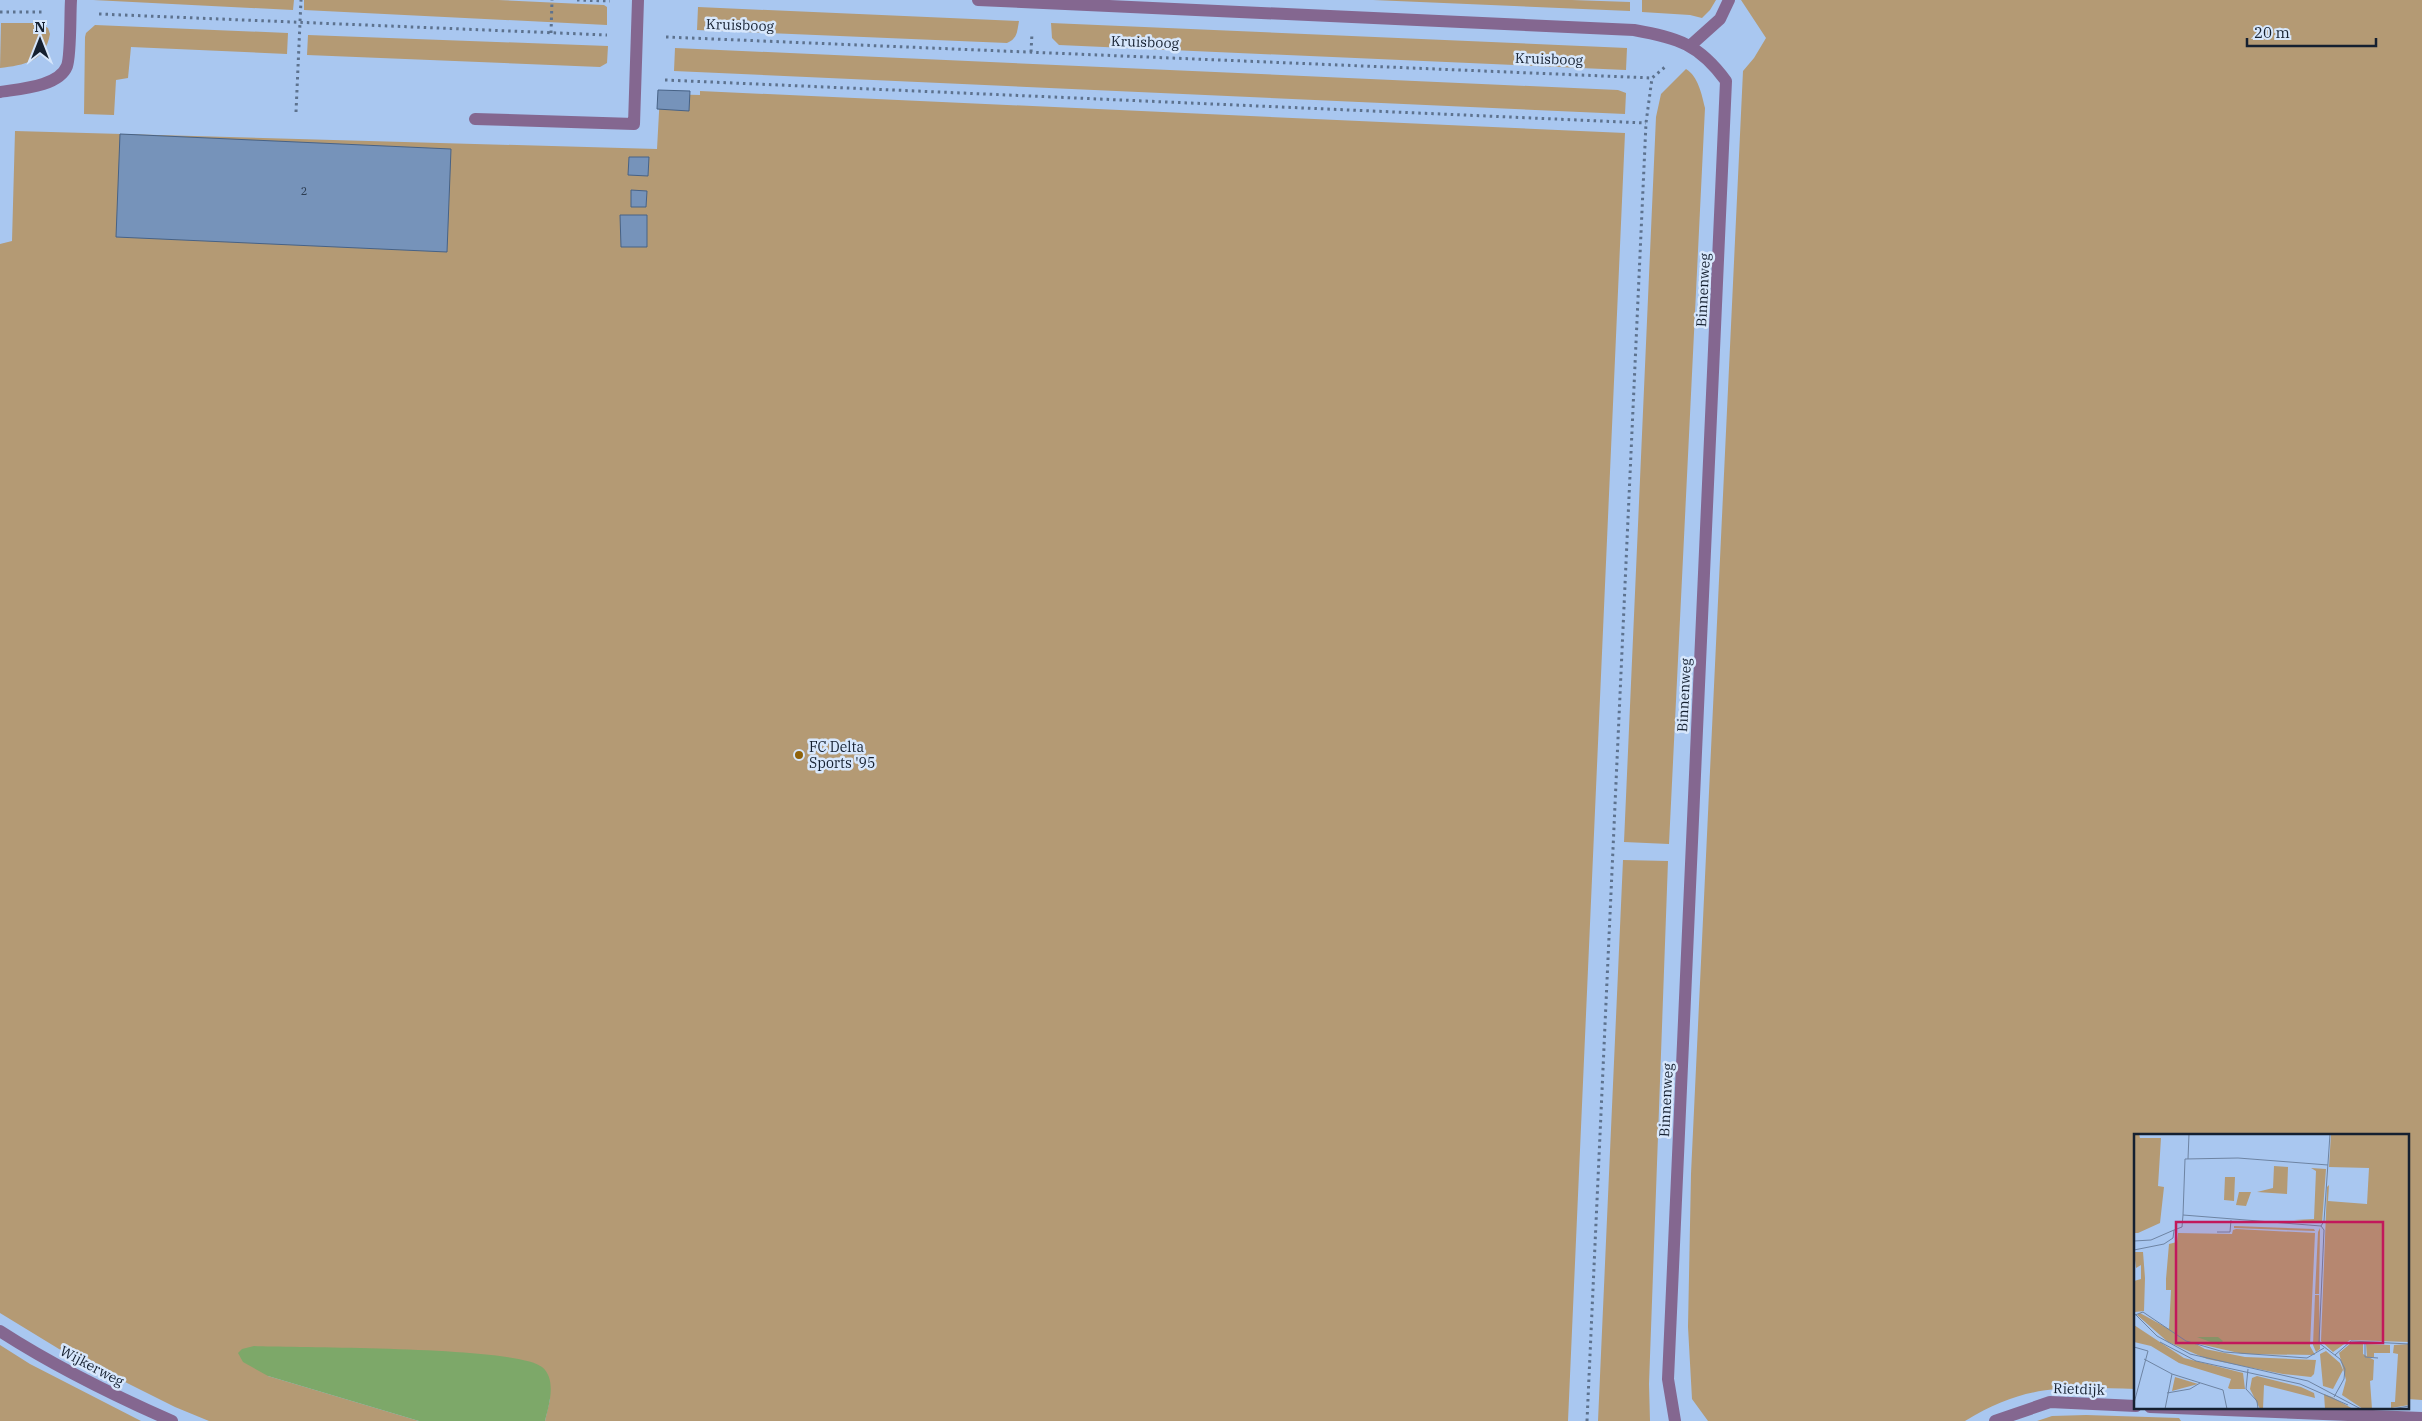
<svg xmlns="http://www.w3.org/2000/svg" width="2422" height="1421" font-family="'IBM Plex Serif',serif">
  <rect width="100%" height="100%" fill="#a9c7f0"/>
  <path fill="#b49a74" d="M93,0H294L293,10Z
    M304,0H498L604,5L607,7V25L304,10Z
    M1373,0H1572L1630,2V11Z
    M1642,0H1716L1710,10L1702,18L1690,15L1642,12Z
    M1741,0H2422V1400L2408,1399V1135H2136V1389C2067,1387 2026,1383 1965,1421H1708L1692,1399L1688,1327L1691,1174L1743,71L1754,58L1766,38Z
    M698,7L1019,21C1017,31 1018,38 1007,43L697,30Z
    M1,23H39L48,28L50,34C45,62 24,65 0,68Z
    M1051,23L1627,48L1626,70L1059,45L1052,38Z
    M95,25L288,33L287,54L131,47L128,78L116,80L114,115L84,114L85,37L86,33Z
    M308,35L608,46L607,63L600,67L307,55Z
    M675,48L1618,90L1626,93L1625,114L674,71Z
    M1686,69C1698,76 1702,95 1705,108L1669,844L1624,842L1656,117L1661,94Z
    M700,91L1625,133L1568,1421H545L550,1399L547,1373L268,1376L419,1421H209L175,1407L59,1349L0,1313V244L12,241L15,131L657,149L660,94L700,95Z
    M1623,860L1668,861L1649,1384L1650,1421H1598Z
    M0,1345L30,1364L141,1421H0Z
    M2086,1415L2179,1418L2181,1421H2037L2052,1416Z"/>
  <path fill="#7da869" d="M254,1346C299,1348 517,1346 542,1367C557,1379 549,1405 545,1421H419L268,1376L243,1362L238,1353L242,1349Z"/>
  <path fill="#7693ba" stroke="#476286" d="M658,90L690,91L689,111L657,109Z
    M120,134L451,149L447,252L116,237Z
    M629,157H649L648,176L628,175Z
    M631,190L647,191L646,207H631Z
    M620,215H647V247H621Z"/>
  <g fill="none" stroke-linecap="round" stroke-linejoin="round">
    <path stroke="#5d728e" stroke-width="3" stroke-dasharray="2.5 4" stroke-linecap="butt" d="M577,0L610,1
      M0,12H42
      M99,14L607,35
      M551,33L552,0
      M666,37L1652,78
      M1031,52L1032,33
      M665,80L1646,123
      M296,112L301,0
      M1587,1421L1646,123L1652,78L1665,67"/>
    <path stroke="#846790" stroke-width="12" d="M978,0L1634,30C1678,38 1699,44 1726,81L1668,1379L1675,1421
      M1691,45L1720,19L1729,0
      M0,92C18,89 59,87 67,66C71,55 70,14 71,0
      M475,119L634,124L638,0
      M0,1331C54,1366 113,1395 172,1421
      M2150,1407L2422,1418
      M1995,1421L2050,1402L2136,1406"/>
  </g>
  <circle fill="#8f620b" stroke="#d7e7fc" stroke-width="2" cx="799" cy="755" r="5"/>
  <g text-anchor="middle" stroke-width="5" stroke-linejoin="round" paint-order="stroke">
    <g font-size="11" fill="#2d3d52">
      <text x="304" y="195">2</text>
    </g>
    <g font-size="14" fill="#152030" stroke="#d7e7fc">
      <text transform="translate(740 25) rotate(2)" y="5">Kruisboog</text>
      <text transform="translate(1145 42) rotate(2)" y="5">Kruisboog</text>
      <text transform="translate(1549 59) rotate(2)" y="5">Kruisboog</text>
      <text transform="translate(1703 290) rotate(-87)" y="5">Binnenweg</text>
      <text transform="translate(1684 695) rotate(-87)" y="5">Binnenweg</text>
      <text transform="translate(1666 1100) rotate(-87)" y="5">Binnenweg</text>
      <text transform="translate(92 1366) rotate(28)" y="5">Wijkerweg</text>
      <text transform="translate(2079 1389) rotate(2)" y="5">Rietdijk</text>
    </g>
    <g font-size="14" fill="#152030" stroke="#d7e7fc" text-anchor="start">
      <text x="809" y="752">FC Delta<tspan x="809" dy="16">Sports '95</tspan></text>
    </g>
  </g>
  <g transform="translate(2134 1134)">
    <rect width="275" height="275" fill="#a9c7f0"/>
    <path d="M0,0H5L6,4H27L24,52L30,53L26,89L4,99H0ZM197,0H275V208L216,206L199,218L187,207L193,53L195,51L194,67L233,70L235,34L195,33ZM140,32L154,33L153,60L123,58L139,54ZM177,34L192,35L188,89L160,86L180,85L182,37ZM91,43H101L100,67L90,66ZM105,58H117L112,72L102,71ZM100,92L180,95L181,97L100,94ZM186,94L185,160H181L184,98ZM102,95L181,99L176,212L181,221L109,220L57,208L35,195L37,156H32V145L35,110L43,108L44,99L98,100L99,96ZM0,118H9L11,144L10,177L1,178L0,147L7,145V131L2,134ZM181,161H185L186,215L182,218L179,211ZM6,179L71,215L111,223L182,226L180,240L177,243L149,240L73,225L34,208L3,181ZM0,191L50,224L109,239L111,255H96L94,254L97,245L45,229L17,212L0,208ZM217,209L229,210V220L240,226L239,246L236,247L238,275H229L208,261L212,246L205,219ZM232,210L256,211V219H240V223H233ZM275,210V271L257,274V268H261L264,220L259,219L260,211ZM192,217L206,229L209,236L199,255L189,252L186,220ZM123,242L167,253L180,259L181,264L130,251L129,275H126L116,255L118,244ZM41,243L64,250L38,257ZM190,260L198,263L219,275H191Z" fill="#b49a74"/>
    <path d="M63,203H84L89,207L85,211Z" fill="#7da869"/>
    <path fill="none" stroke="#6e84a3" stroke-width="1" d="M54,25L55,0M187,92L49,81L51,25L104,24L194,31M187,92L190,96L185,209L206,225L211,235L210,245L200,263M187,92L190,87L196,0M40,96L48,93L49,81M83,98H96L97,86M0,107L17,106L40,96L39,104L30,110L0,116M0,179L23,202L56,220L174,247L227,275M1,181L9,178L52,207L90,218L173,224L190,214M26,208L62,227L166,250L214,271M231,208V223L244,224M0,213L14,217L0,269M201,221L217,207L275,210M10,225L38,240L89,256L93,275M114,235L112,255L123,267L124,275M33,259L56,255L66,249M31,275L38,240M258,275L275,272"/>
    <path fill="#c2185b" fill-opacity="0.15" stroke="#c2185b" stroke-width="2.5" d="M42,88H249V209H42Z"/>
    <rect width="275" height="275" fill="none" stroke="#152030" stroke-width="2.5"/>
  </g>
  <g transform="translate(40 40)" stroke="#d7e7fc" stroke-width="4" paint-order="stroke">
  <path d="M0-4L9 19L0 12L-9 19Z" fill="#152030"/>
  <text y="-8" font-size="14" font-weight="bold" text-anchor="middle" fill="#152030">N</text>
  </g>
  <path d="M2247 38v8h129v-8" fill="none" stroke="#152030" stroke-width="2.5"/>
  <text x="2254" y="38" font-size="15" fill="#152030" stroke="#d7e7fc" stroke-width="4" paint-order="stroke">20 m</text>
</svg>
